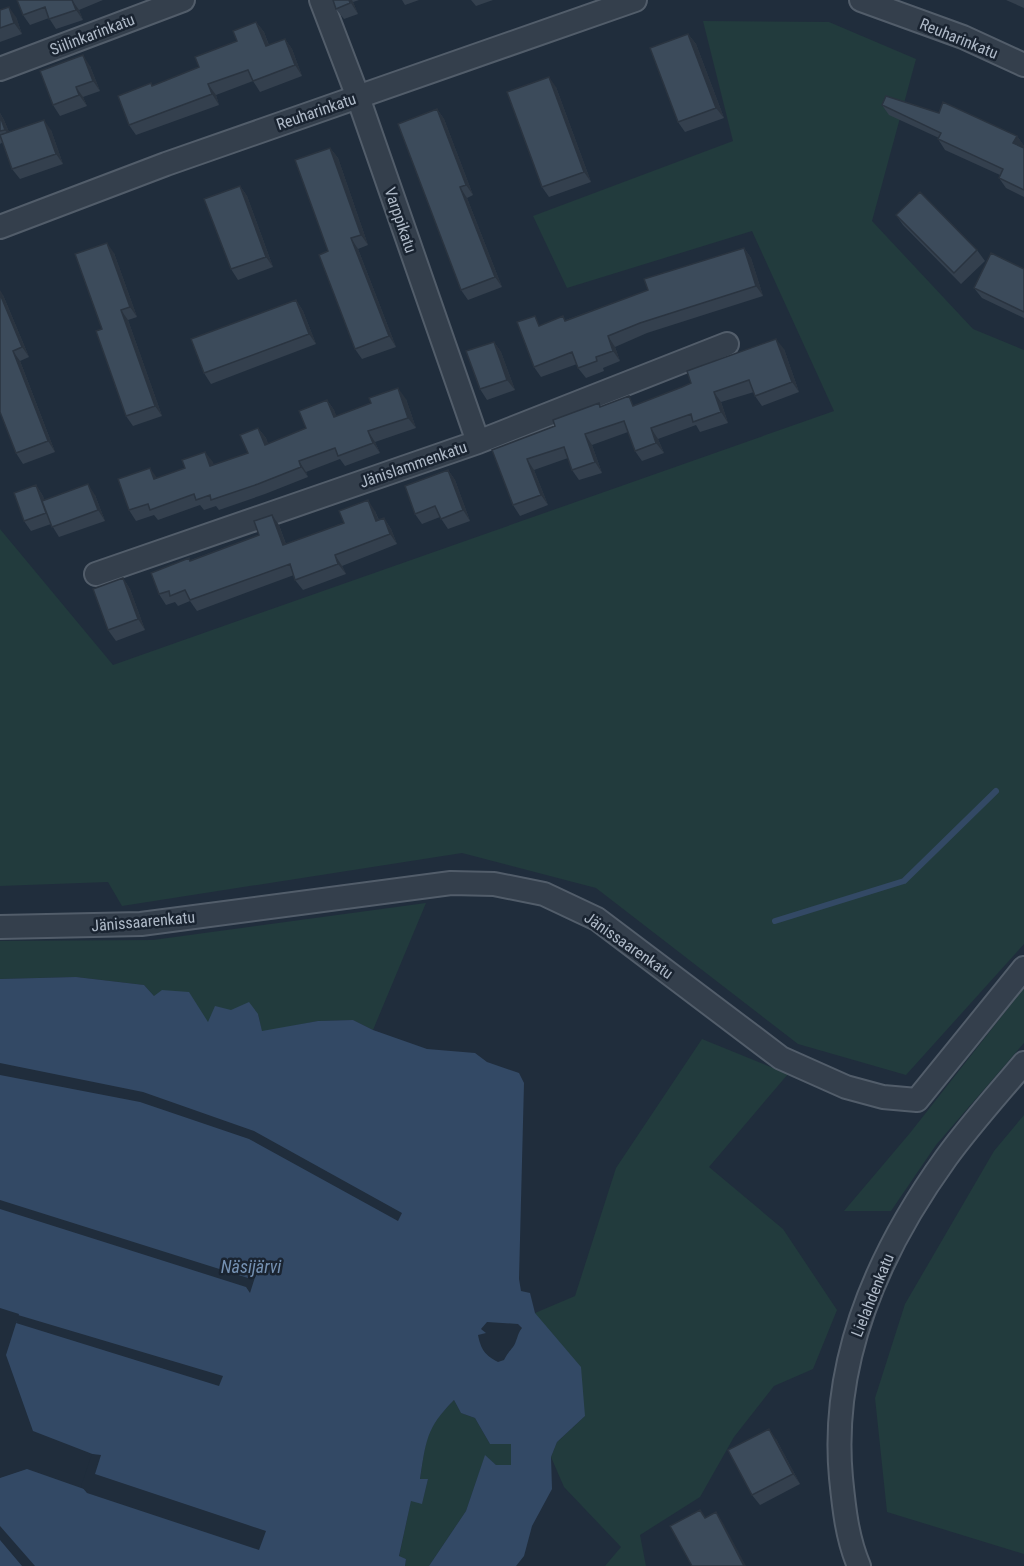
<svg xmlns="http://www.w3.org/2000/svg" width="1024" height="1566" font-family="'Roboto Condensed',sans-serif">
  <rect width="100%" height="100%" fill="#202d3c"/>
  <path fill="#223b3d" d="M703,21L829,22L916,59L872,221L973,329L1024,350V944L906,1075L798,1044L596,888L462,853L122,906L108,882L0,886V529L113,665L834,411L752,231L567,288L533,216L733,141Z
    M426,903L373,1030L353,1020L318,1021L262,1032L258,1014L208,1022L154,996L144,985L76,977L0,979V941L153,940Z
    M1024,988V1043L936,1145L891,1211H844L910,1133Z
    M702,1039L788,1074L709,1167L783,1229L837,1310L813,1369L774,1386L734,1437L700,1497L640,1535L646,1566H605L621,1547L564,1487L551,1457L557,1442L585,1416L535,1313L575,1296L616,1168Z
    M1024,1115V1554L887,1512L875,1398L905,1304L994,1151Z
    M454,1400L461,1413L475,1418L490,1444H511V1465H496L485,1456L466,1511L429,1566H405L406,1559L399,1557L411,1500L422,1503L428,1479L420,1480C426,1440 425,1429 454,1400Z"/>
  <path fill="#334965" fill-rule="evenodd" d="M76,977L144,985L154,996L162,990L189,992L208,1022L215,1006L231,1010L249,1002L258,1014L262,1031L318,1021L353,1020L373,1030L427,1049L475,1053L487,1062L519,1073L524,1083L519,1279L521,1291L530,1293L535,1313L581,1367L585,1416L557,1442L551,1457L552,1489L532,1526L524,1556L516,1566H429L466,1511L485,1455L496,1465H511V1444H490L475,1418L461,1413L454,1400C426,1428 426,1441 420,1479H428L422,1504L411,1501L399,1556L406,1559L405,1566H0V1478L27,1469L84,1489L95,1455L33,1431L6,1355L19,1314L0,1308V979ZM487,1322L518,1324L522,1328C517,1334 517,1342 513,1347C509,1352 507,1354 504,1360L498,1362C485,1355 481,1350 478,1335L486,1333L481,1329Z"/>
  <path fill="#202d3c" d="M0,1063L143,1092L254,1131L402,1213L398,1221L249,1139L140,1102L0,1075Z
    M0,1200L248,1278L256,1274L250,1293L246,1287L0,1209Z
    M18,1315L223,1376L219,1386L16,1323Z
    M92,1454L101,1455L95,1474L266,1531L259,1550L87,1493L81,1486Z
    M0,1526L35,1566H22L0,1540Z"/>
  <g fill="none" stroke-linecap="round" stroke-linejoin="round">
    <path stroke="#334965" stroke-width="6" d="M775,921L904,881L996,791"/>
    <defs>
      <path id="minor" d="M321,0L358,97L478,442
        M861,0L963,37L1024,65
        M0,69L183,0
        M0,227L166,164L635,0
        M96,574L478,442L727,344
        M0,927L141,924L451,883L494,884L544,894L597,919L781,1058L846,1087L883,1097L917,1100L1024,968
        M859,1566C847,1538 844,1508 841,1478C830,1360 879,1251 946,1158C970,1125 998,1094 1024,1063"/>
    </defs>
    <use href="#minor" stroke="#525d6a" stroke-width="26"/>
    <use href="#minor" stroke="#343f4c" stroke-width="22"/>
  </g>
  <path fill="#34404e" d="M17,0H103L79,10L83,20L56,29L49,18L30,25L23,15Z
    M333,0H359L353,2L358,14L344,19L336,9Z
    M402,0H419L405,5Z
    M471,0H493L476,6Z
    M1006,0H1024V8Z
    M0,10L16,17L22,34L0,42Z
    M256,22L264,32L269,45L285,39L292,49L302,76L260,92L253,81L216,95L219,105L136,135L129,125L151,83L153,86L199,67L237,41Z
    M688,34L696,44L724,118L685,132L678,122Z
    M90,66L100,91L83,97L87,106L60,116L53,105Z
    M556,87L591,182L549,197L542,187Z
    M882,105L939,113L1017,136L1024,146L1023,148L1024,149V197L1006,188L999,178L1000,175L945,150L938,139L939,138L889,115Z
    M437,109L444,119L473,195L467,198L502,287L468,300L461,290Z
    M0,113L4,120L9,132L51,130L63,164L20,179L12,169L3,142L0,144Z
    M330,148L338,158L368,245L358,249L396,347L362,359L355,349L328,251Z
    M240,186L247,196L273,267L238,280L231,269Z
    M896,215L977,250L985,261L961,284L903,225Z
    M744,248L751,258L763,296L647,333L615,347L620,361L603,368L604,371L586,378L578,368L577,364L541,377L534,367L541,325L566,320L648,290Z
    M114,253L137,317L128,320L162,416L133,426L126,416L102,329Z
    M1024,269V318L982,298L974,288Z
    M3,295L29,357L20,361L55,452L23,464L16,453Z
    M296,300L303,311L316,344L211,384L204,373Z
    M494,342L501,352L515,390L487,400L480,389Z
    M784,349L799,392L762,406L755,396L754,392L721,402L728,423L700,432L696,425L658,439L664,453L642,461L635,451L628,432L592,445L602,473L579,480L572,470L568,458L534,470L548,505L520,516L513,505L492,450L555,426L601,407L635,405Z
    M406,399L416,428L375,442L380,453L345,466L340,459L306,472L308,477L265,494L219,510L216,506L204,510L200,505L158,520L154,515L136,521L129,510L157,478L185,468L205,452L214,465L248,453L258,428L266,438L268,444L306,428L327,400L334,410L336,416Z
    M448,470L455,480L470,521L448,529L440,517L422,524L415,514Z
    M36,485L43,496L44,500L95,495L105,521L59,537L51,524L31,531L24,521Z
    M375,511L379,520L384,518L391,529L397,544L342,566L346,574L303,590L295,580L294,575L197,611L190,601L178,606L175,602L166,605L159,594L191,560L259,535L279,525L286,544Z
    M123,578L130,589L145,630L116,641L108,630Z
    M776,1439L800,1484L760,1505L752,1495Z"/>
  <path fill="#2a3440" d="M72,0L79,10L83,20L76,10Z
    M349,0H352L353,2L358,14Z
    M9,7L16,17L22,34L14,23Z
    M256,22L264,32L273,57L266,46Z
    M688,34L696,44L724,118L716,108Z
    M285,39L292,49L302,76L295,65Z
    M83,55L90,66L100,91L93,81Z
    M549,77L556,87L591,182L584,172Z
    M208,84L216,95L219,105L212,94Z
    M76,87L83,97L87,106L79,95Z
    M437,109L444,119L473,195L466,185Z
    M0,113L4,120L12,139L5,130L0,116Z
    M44,120L51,130L63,164L56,154Z
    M1017,136L1024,146L1020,154L1013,143Z
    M330,148L338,158L368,245L361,235Z
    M240,186L247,196L273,267L266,257Z
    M460,187L467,198L502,287L495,277Z
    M351,238L358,249L396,347L389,336Z
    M107,243L114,253L137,317L130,307Z
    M744,248L751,258L763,296L756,286Z
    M0,290L3,295L29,357L22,347L0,294Z
    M296,300L303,311L316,344L309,334Z
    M121,310L128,320L162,416L155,406Z
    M608,336L615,347L620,361L613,351Z
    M776,339L784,349L799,392L792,382Z
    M494,342L501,352L515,390L507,380Z
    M13,351L20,361L55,452L48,441Z
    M398,388L406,399L416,428L408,418Z
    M714,392L721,402L728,423L721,412Z
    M327,400L334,410L341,427L334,417Z
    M258,428L266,438L272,455L265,445Z
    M651,428L658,439L664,453L656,443Z
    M368,431L375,442L380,453L373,443Z
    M585,434L592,445L602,473L595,462Z
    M205,452L213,462L218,477L210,466Z
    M527,459L534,470L548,505L541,495Z
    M299,461L306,472L308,477L301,467Z
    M150,468L157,478L154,479Z
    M448,470L455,480L470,521L463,510Z
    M88,484L95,495L105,521L98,510Z
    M36,485L43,496L53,523L46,513Z
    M368,500L375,511L383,532L376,521Z
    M272,515L279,525L290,556L283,545Z
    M384,518L391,529L397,544L390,534Z
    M335,555L342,566L346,574L338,564Z
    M123,578L130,589L145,630L138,619Z
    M769,1429L776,1439L800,1484L793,1474Z
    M716,1512L723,1523L746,1566H744Z"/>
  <path fill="#3c4b5b" stroke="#2a3440" stroke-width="1.5" d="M17,0H72L76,10L49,19L45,7L23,15Z
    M333,0H349L350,3L336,9Z
    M9,7L14,23L0,28V10Z
    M256,22L266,46L285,39L295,65L253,81L248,70L208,84L212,94L129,125L118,96L151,83L152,86L199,67L195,57L237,41L233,31Z
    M688,34L716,108L678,122L650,48Z
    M83,55L93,81L76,87L79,95L53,105L40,71Z
    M549,77L584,172L542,187L507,92Z
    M886,96L939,113L943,102L1017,136L1013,143L1024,148V190L999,178L1003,169L938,139L941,133L882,105Z
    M437,109L466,185L460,187L495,277L461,290L398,124Z
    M0,116L5,130L0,131Z
    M44,120L56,154L12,169L0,135Z
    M330,148L361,235L351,238L389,336L355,349L319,255L328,251L295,160Z
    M240,186L266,257L231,269L204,199Z
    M920,192L977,250L954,273L896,215Z
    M107,243L130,307L121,310L155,406L126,416L96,331L102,329L75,254Z
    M744,248L756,286L640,323L608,336L613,351L596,357L597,361L578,368L572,352L534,367L517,322L535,316L539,326L563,316L565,321L648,290L644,279Z
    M991,253L1024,269V312L974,288Z
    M0,294L22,347L13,351L48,441L16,453L0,412Z
    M296,300L309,334L204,373L191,339Z
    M776,339L792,382L755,396L749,380L714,392L721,412L693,422L691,414L651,428L656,443L635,451L624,421L585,434L595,462L572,470L564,447L527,459L541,495L513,505L492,450L555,426L553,420L599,403L600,407L629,396L633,406L682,387L691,383L687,371Z
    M494,342L507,380L480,389L466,351Z
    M398,388L408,418L368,431L373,443L338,456L335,448L299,461L301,467L258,484L211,500L210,495L196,500L194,494L150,510L148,504L129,510L118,479L150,468L154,479L185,468L182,460L205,452L210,466L248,453L240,435L258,428L265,445L306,428L299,411L327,400L334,417L371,403L369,398Z
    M448,470L463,510L441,519L435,506L415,514L405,486Z
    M88,484L98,510L52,527L42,501Z
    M36,485L46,513L24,521L14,493Z
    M368,500L376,521L384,518L390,534L335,555L338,564L295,580L290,564L190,600L185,590L170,596L169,591L159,594L151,573L189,558L190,561L259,535L254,521L272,515L283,545L344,523L339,511Z
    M123,578L138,619L108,630L93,589Z
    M769,1429L793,1474L752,1495L728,1450Z
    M700,1510L705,1518L716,1512L744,1566H692L670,1526Z"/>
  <g text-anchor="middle" stroke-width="5" stroke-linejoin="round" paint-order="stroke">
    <g font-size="16" fill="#afbac8" stroke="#1a2431">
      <text transform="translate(92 34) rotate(-21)" y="6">Siilinkarinkatu</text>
      <text transform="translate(959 38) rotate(22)" y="6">Reuharinkatu</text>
      <text transform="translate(316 111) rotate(-19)" y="6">Reuharinkatu</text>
      <text transform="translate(401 220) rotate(71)" y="6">Varppikatu</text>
      <text transform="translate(413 464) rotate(-19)" y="6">Jänislammenkatu</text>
      <text transform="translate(143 921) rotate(-5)" y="6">Jänissaarenkatu</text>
      <text transform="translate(629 945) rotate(35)" y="6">Jänissaarenkatu</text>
      <text transform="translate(872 1295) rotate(-68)" y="6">Lielahdenkatu</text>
    </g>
    <g font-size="18" font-style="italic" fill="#7591b2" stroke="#1a2431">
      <text x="251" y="1273">Näsijärvi</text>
    </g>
  </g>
</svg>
